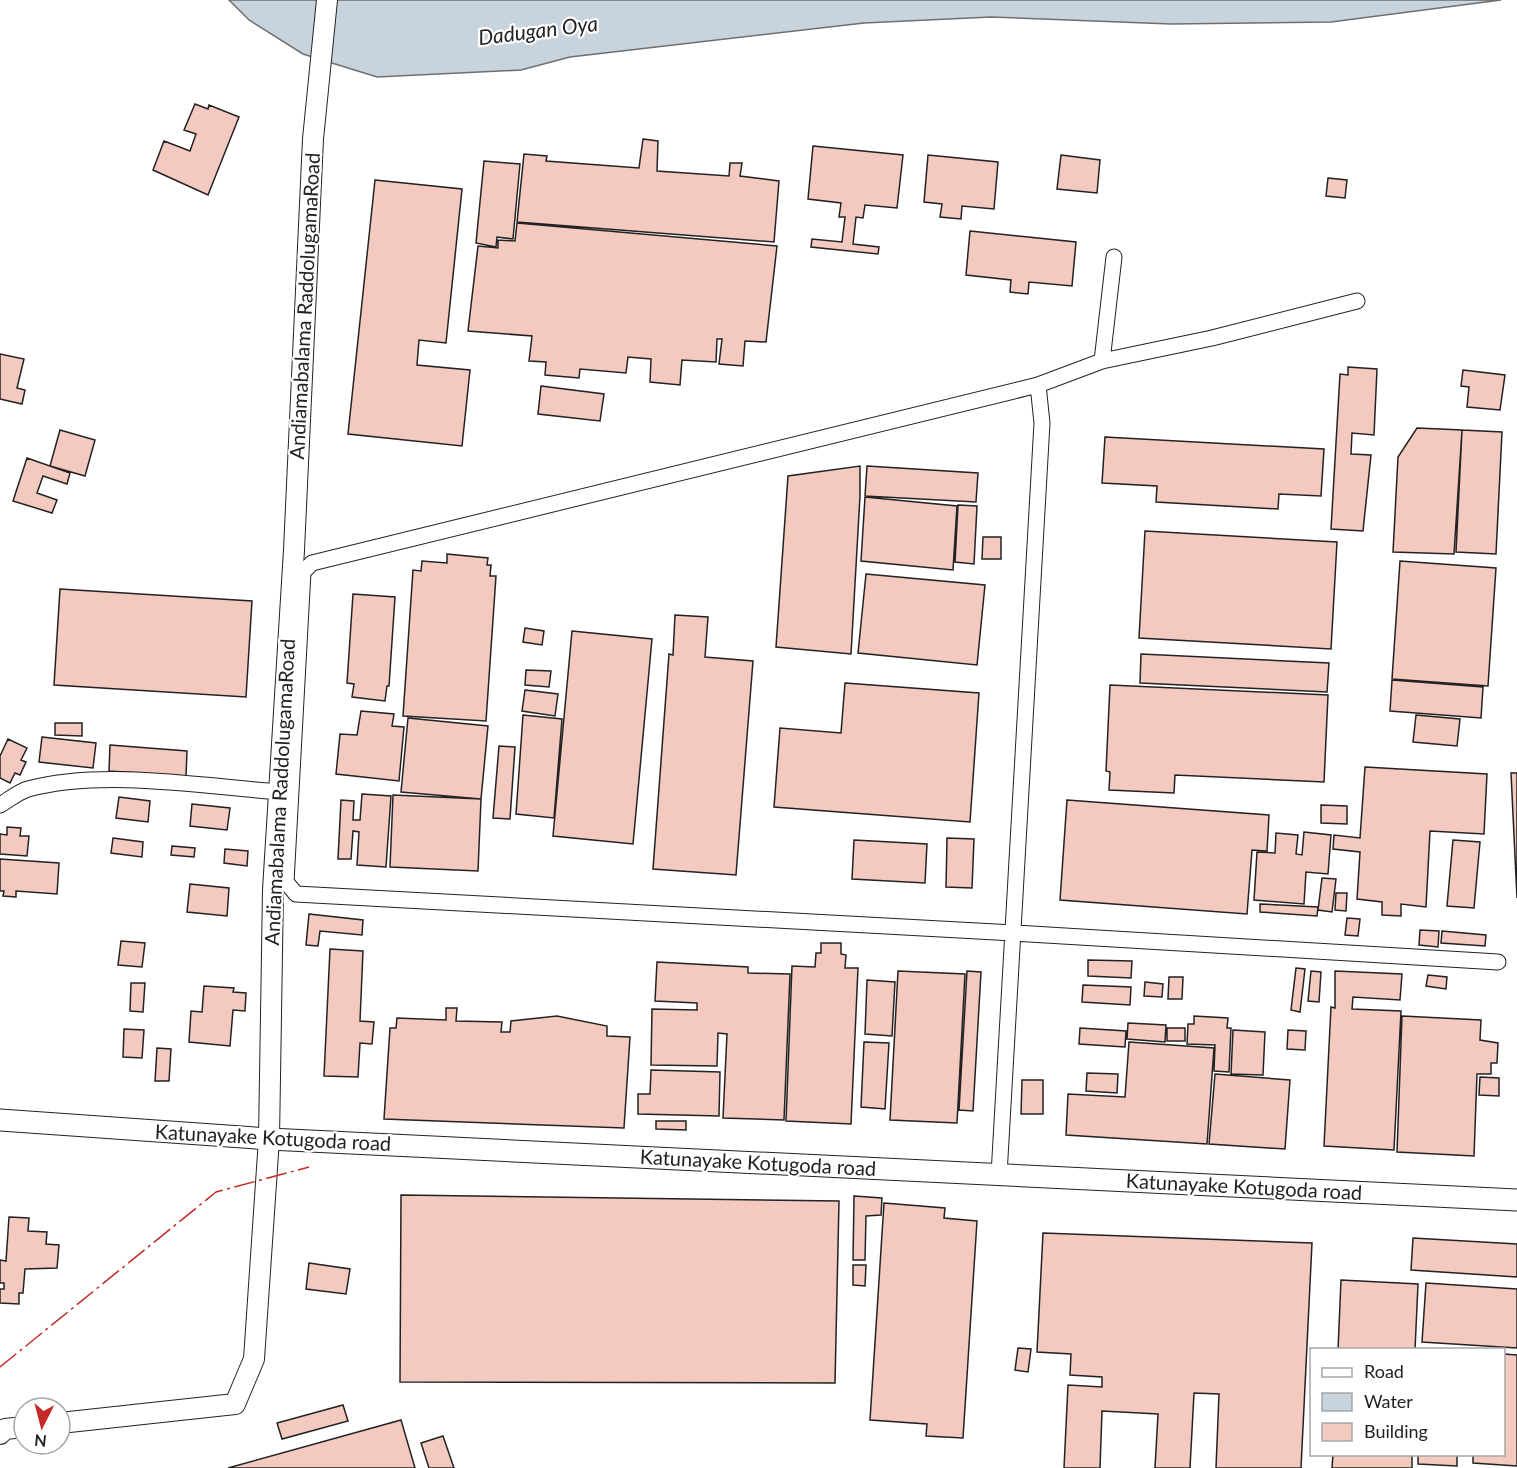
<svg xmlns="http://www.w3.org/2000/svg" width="1517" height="1468" font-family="Lato,sans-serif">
  <rect width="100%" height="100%" fill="#fff"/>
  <path fill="#c7d3dd" stroke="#6f6f6f" stroke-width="1.5" d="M229,0H1501L1331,22L1171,24L991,17L864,23L570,57L521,70L377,77L303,54L249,20Z"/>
  <path fill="#f3c9c0" stroke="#222" stroke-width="1.5" d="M195,104L208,109L209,105L239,117L208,195L153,170L164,141L190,151L196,134L184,130Z
    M643,139L658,141L657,171L729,176L730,163H742L740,176L779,181L774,242L517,222L524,154L547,156L546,161L639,168Z
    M813,146L903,155L897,208L865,205L863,218L856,217L853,244L879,247L878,254L811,247L812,239L842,242L845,217H839L841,203L808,199Z
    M928,155L998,162L994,209L962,206L961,219L940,217L942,204L924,202Z
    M1061,155L1100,160L1097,193L1057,189Z
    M484,161L520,164L513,239L497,237L496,247L476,243Z
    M1328,178L1347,180L1345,198L1326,196Z
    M375,180L462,189L446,343L419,340L417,365L470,370L462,446L348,434Z
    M517,223L777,246L766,342L745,341L743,366L719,364L722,339H717L716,362L682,360L680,385L650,382L651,359L628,357L626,373L580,369L579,378L545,375L546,362L529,361L532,336L468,331L478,246L498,248V240L515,241Z
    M970,231L1076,242L1072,286L1029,282L1028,294L1010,292L1011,280L966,275Z
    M0,354L24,359L17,388L25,390L22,404L0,399Z
    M1348,367L1377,369L1374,435L1352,433L1351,454L1371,455L1363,531L1331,529L1340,374L1348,375Z
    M1463,370L1505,375L1500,410L1467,407L1469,387L1461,386Z
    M541,386L604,394L600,421L538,414Z
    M1417,428L1462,430L1454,554L1393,552L1398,457Z
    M60,430L95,440L85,476L50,466Z
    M1462,430L1502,432L1496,554L1456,552Z
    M1105,437L1324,449L1321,496L1279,494L1278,509L1156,502L1157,486L1102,483Z
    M27,458L70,473L67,484L43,476L37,493L57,500L52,513L13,501Z
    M860,466V496L851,654L776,647L788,476Z
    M867,466L978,473L976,502L865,496Z
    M865,497L957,506L953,570L861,561Z
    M958,505L977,506L974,564L955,562Z
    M1145,531L1337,542L1331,649L1139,638Z
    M983,537H1001V559H982Z
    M447,554L488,558L487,565H491L490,576H496L486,721L403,716L413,570L421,571L422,561L447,563Z
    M1400,561L1496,568L1488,686L1392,679Z
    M866,574L985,585L977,665L858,653Z
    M60,589L252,601L246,697L54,685Z
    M353,594L395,597L389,686H387L385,701L352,697L354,684L347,683Z
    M675,615L708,617L705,657L753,661L736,875L653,869L669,654L673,655Z
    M525,628L544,631L542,645L523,642Z
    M572,631L652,639L633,844L553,836Z
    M1141,654L1329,663L1327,692L1140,683Z
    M526,670L551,671L549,687L525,685Z
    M1392,680L1483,687L1481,718L1390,711Z
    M845,683L979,693L970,822L774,807L780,728L841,733Z
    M1110,685L1328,695L1324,782L1175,775L1174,793L1109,790L1110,772L1106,771Z
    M525,690L558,694L555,716L522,711Z
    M361,711L394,714L392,726L404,727L399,781L336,774L340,734L357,735Z
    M523,715L562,719L554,818L516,814Z
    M1416,715L1460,719L1457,746L1413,742Z
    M408,718L488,726L481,799L401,792Z
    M55,723H82V736L55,735Z
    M42,737L96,743L93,768L39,762Z
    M8,739L27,748L21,760L26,762L20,775L15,773L10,783L0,778V756Z
    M110,745L187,751L186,776L109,771Z
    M499,746L515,747L510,819L493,818Z
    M1365,767L1487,774L1484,834L1430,831L1426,907L1401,904V916L1382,915V902L1357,899L1360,852L1333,849L1334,835L1360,838Z
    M1511,773H1517V898Z
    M362,794L391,796L386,867L357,865L359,832L353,831L351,859H338L341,800L354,801L353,820H360Z
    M393,795L481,799L478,871L390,867Z
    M119,797L150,801L148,822L116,818Z
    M1067,800L1269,815L1267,851L1252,850L1247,914L1060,900Z
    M192,804L230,808L227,830L190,826Z
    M1321,805L1347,806V824L1321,823Z
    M7,827L21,828L20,836H29L27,856L0,854V834L7,835Z
    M1304,832L1331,835L1328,874L1306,872L1304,904L1254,900L1257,852L1275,853L1276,833L1298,835L1296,854L1302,855Z
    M113,838L143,842L142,857L111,853Z
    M947,838L974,839L972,888L946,887Z
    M854,840L927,844L925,883L852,879Z
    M1453,840L1480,842L1474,908L1447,906Z
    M172,846L195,848L194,857L171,855Z
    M225,849L248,851L247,866L224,863Z
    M0,859L59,863L57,894L16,891V897L3,896L4,891H0Z
    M1322,878L1336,879L1332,912L1318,910Z
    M190,884L229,888L227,916L187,912Z
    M1336,893H1347L1346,911L1335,910Z
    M1260,904L1318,907L1317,916L1260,912Z
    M309,914L363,920L362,935L320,931L318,946L306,945Z
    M1347,918L1360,919L1358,936L1345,935Z
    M1420,930L1439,931L1438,947L1419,945Z
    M1442,931L1486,935L1485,946L1441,943Z
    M121,941L145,943L142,967L118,965Z
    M821,943H841V954L846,955L845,968H858L851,1124L786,1121L792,966L815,967L816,953H821Z
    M330,949L363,951L360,1021L374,1022L372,1044L360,1043L358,1077L324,1076Z
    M1088,960L1132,961L1131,978L1088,976Z
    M657,962L748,967V973L790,974L784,1120L723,1118L727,1034L718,1033L717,1066L651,1065L652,1009L697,1010V1003L655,1001Z
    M1296,968L1305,969L1300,1012L1291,1010Z
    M898,971L965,974L957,1123L890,1120Z
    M967,971L981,972L973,1111L959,1110Z
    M1311,971L1321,972L1319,1002L1308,1001Z
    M1335,971L1402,974L1400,1000L1353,997L1352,1009L1401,1011L1394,1150L1324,1146L1331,1007L1335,1008Z
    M1428,975L1447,977L1446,989L1426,986Z
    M1169,977H1183L1182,999H1168Z
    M867,980L895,982L892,1036L865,1034Z
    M1145,982L1163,984L1162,997L1144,996Z
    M131,983H145L143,1012L130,1011Z
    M1083,985L1131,987L1130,1005L1082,1002Z
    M204,986L234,988L233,992L246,993L245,1011L233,1010L230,1046L189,1042L191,1011L202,1012Z
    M446,1008H457L456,1021L502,1022L501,1032H510L511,1021L557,1016L607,1026V1036L630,1037L624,1128L384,1119L390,1028H396L397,1018L446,1020Z
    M1194,1016L1228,1018L1227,1028H1231L1229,1072L1214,1071L1215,1045L1187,1044L1188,1024H1194Z
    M1402,1016L1481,1020L1480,1040L1498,1043L1497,1063H1491V1074H1477L1474,1156L1397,1152Z
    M1128,1023L1166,1025L1165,1042L1127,1039Z
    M1080,1028L1126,1031L1125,1047L1079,1044Z
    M1167,1028H1185V1041H1167Z
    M124,1029L144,1030L142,1058L123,1057Z
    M1233,1030L1265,1032L1263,1075L1231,1074Z
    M1288,1030L1306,1031L1305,1050L1287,1049Z
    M864,1042L889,1043L885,1109L861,1107Z
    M1129,1042L1214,1048L1207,1144L1066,1135L1068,1094L1125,1097Z
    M157,1048L171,1049L169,1081H155Z
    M651,1070L720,1072L719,1116L638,1114V1094H650Z
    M1087,1073L1118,1074L1117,1093L1086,1091Z
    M1215,1074L1290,1080L1285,1149L1209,1144Z
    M1480,1077L1499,1078V1096L1479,1095Z
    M1022,1080H1043V1114H1021Z
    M656,1121H686V1130L656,1129Z
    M401,1195L839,1201L835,1383L400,1382Z
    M854,1196L882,1198L881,1215L866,1216L865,1260H853Z
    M884,1203L945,1208L944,1218L977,1221L963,1438L926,1436L927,1424L870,1420Z
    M9,1217L29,1218L28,1231L47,1232L46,1244L59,1245L57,1268L25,1269L23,1293H19V1304L0,1303V1289H4V1283H0V1260L6,1261Z
    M1043,1233L1312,1243L1301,1468H1216L1219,1394L1194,1393L1190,1468H1155L1158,1414L1102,1411L1100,1468H1064L1068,1385L1102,1387V1377L1070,1375L1071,1354L1037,1352Z
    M1413,1238L1517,1244V1277L1411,1270Z
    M309,1263L350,1269L346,1294L306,1289Z
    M853,1265H866L865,1286L853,1285Z
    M1341,1280L1418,1284L1415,1350H1338Z
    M1426,1283L1517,1289V1348L1422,1342Z
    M1018,1348L1031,1349L1028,1372L1015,1370Z
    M1504,1354L1517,1355V1466L1473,1463V1454H1504Z
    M343,1405L348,1421L282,1439L277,1423Z
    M401,1420L415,1468H228Z
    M443,1436L454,1468H429L421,1443Z
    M1333,1454H1412V1468H1332Z
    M1418,1454H1457V1466L1418,1464Z"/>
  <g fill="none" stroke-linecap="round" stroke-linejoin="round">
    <defs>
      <path id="minor" d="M1102,361L1114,257
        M1038,385L1102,361L1212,338L1357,301
        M0,805C9,800 18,792 28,789C103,769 202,786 279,792
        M999,1175L1042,423L1038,385L312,563L303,572L286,882L296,894L1014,933L1498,962"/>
      <path id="tertiary" d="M60,1423L235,1404L254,1359L269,1139L273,890L294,550L313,139L327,0
        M0,1434L5,1429L24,1427"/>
      <path id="secondary" d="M0,1120L269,1139L1517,1200"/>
    </defs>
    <use href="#minor" stroke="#222" stroke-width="17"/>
    <use href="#tertiary" stroke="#222" stroke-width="22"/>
    <use href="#secondary" stroke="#222" stroke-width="23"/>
    <use href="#minor" stroke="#fff" stroke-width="15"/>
    <use href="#tertiary" stroke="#fff" stroke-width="20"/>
    <use href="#secondary" stroke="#fff" stroke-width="21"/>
    <path stroke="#c62828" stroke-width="1.5" stroke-dasharray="21 4.5 3 4.5" stroke-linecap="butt" d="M0,1367L216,1192L309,1167"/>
  </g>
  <g text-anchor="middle" stroke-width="4.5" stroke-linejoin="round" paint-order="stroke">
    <g font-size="20" fill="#222" stroke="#fff">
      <text transform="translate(305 306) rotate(-87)" y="7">Andiamabalama RaddolugamaRoad</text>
      <text transform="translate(280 792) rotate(-87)" y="7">Andiamabalama RaddolugamaRoad</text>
      <text transform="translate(273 1138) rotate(3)" y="7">Katunayake Kotugoda road</text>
      <text transform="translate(758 1163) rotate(3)" y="7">Katunayake Kotugoda road</text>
      <text transform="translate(1244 1187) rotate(3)" y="7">Katunayake Kotugoda road</text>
    </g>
    <g font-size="21" font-style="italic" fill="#222" stroke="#fff">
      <text transform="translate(538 31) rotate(-7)" y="7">Dadugan Oya</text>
    </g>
  </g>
  <rect x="1310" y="1348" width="195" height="108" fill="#ffffff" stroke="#a7a7a7" stroke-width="1.5"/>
  <rect x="1322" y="1368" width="30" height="9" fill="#ffffff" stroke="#a7a7a7" stroke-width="1.5"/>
  <text x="1364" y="1378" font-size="18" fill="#222222">Road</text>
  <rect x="1322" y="1393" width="30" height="18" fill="#c7d3dd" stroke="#a7a7a7" stroke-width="1.5"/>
  <text x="1364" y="1408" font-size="18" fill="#222222">Water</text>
  <rect x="1322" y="1423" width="30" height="18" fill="#f3c9c0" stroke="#a7a7a7" stroke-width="1.5"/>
  <text x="1364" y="1438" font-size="18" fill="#222222">Building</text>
  <g transform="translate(42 1426) rotate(186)"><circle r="28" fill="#ffffff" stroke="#a7a7a7" stroke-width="1.5"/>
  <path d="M0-4.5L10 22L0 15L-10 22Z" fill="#c62828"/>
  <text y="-9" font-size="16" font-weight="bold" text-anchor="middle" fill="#222222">N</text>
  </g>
</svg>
